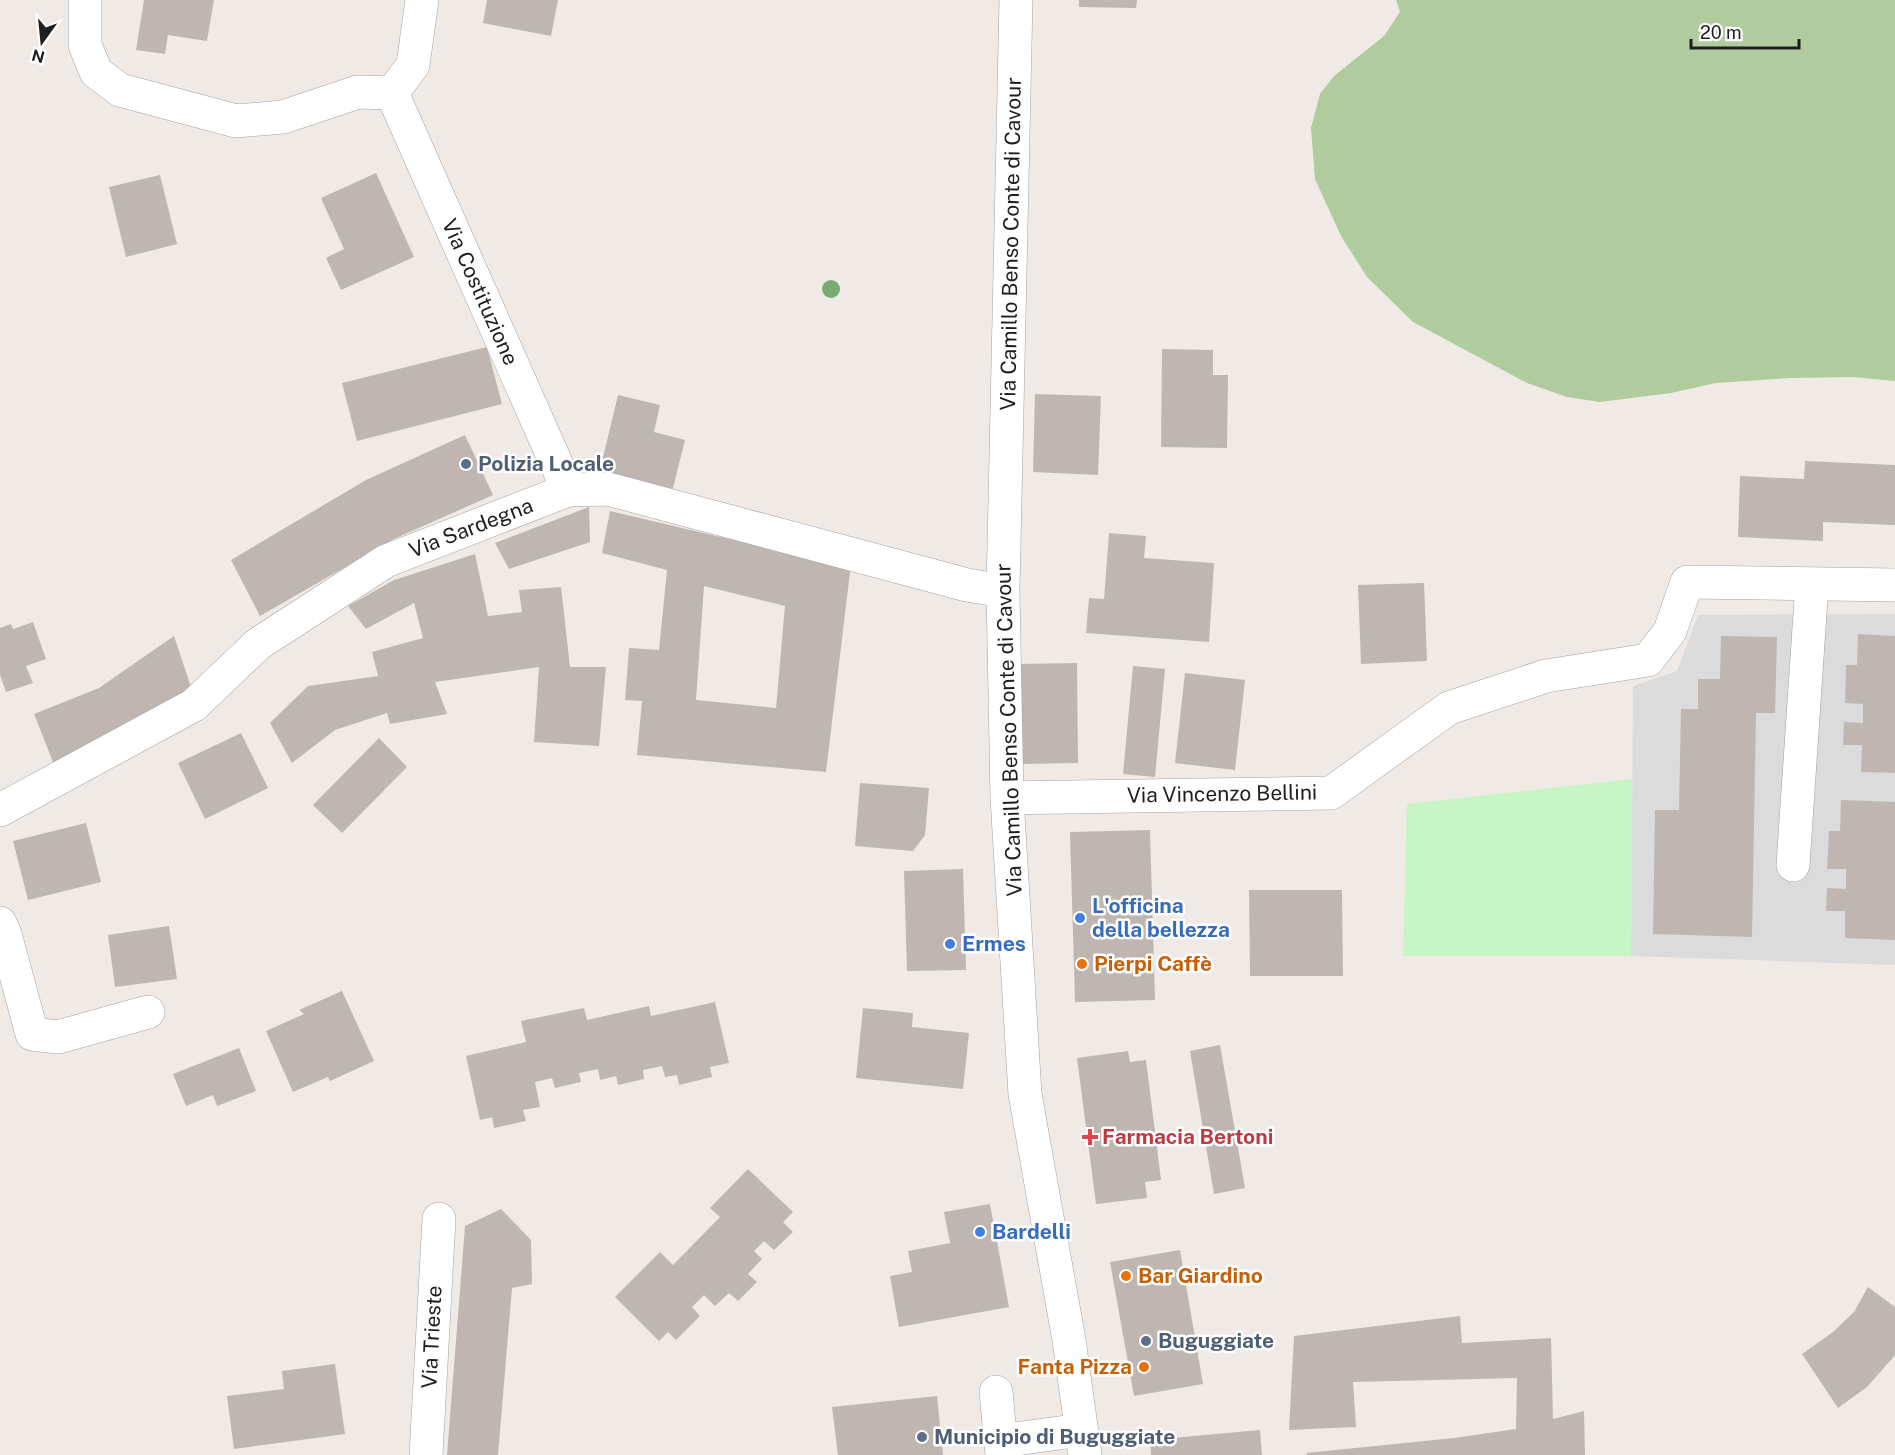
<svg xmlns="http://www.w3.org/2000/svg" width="1895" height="1455" font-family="'Public Sans',sans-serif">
  <rect width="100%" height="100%" fill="#efeae5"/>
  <path fill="#dcdbdc" d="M1895,614V965L1631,956L1633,686L1677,671L1698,615Z"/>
  <path fill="#b0cb9d" d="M1396,0H1895V381L1852,377L1791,378L1716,383L1671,393L1600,402L1567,397L1527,383L1413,322L1367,277L1341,236L1315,179L1311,128L1320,94L1334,76L1384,36L1400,12Z"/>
  <path fill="#c7f5c6" d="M1632,779L1631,956H1403L1407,804Z"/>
  <path fill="#bfb6b2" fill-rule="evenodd" d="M144,0H214L207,41L168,35L165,54L136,50Z
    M487,0H558L551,36L483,23Z
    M1079,0H1137L1136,8L1079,7Z
    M376,173L414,257L341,290L326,258L344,249L321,198Z
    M160,175L177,244L126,257L109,187Z
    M487,347L502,404L357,441L342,383Z
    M1162,349L1213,350V375H1228L1227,448L1161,447Z
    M1035,394L1101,396L1098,475L1033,472Z
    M618,395L660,405L654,432L685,440L672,492L599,474Z
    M465,435L493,495L394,539L260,616L231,560L366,480Z
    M1805,461L1895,465V525L1823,522V541L1738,537L1740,476L1804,479Z
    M589,507L590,542L509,569L495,543Z
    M610,511L716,536L851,564L826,772L637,755L642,701L625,700L629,648L659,650L667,570L602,553ZM704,586L785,606L776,708L696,700Z
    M1109,533L1146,536L1144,558L1214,563L1209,642L1086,633L1089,598L1104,599Z
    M475,554L488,616L522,612L519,590L561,587L570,667H606L599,746L534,742L539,667L435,682L447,714L390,724L387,713L335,730L292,763L270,723L308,686L378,676L372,652L423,638L414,603L366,629L348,606L394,580Z
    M1424,583L1427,661L1361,664L1358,585Z
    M33,622L46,659L26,666L33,683L6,692L0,675V628L11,624L13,629Z
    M1858,634L1895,636V773L1861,772L1862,745H1843L1844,722L1863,723V704L1845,703L1846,665H1857Z
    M174,636L192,690L55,767L34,714L99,688Z
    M1721,636L1777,637L1775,713H1756L1752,937L1653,934L1655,810H1679L1681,709H1698V679H1720Z
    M1077,663L1078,763L1020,764L1018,664Z
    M1133,666L1165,669L1155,777L1123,774Z
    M1185,673L1245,680L1235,770L1175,763Z
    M241,733L268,788L205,819L178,763Z
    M379,738L407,767L342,833L313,805Z
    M860,783L929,788L925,835L913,851L855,846Z
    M1841,800L1895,802V940L1845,938V911H1826L1827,888L1846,889V869H1827L1829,831H1840Z
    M86,823L101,882L28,900L13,841Z
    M1150,830L1155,1000L1075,1002L1070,832Z
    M963,869L966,970L907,971L904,871Z
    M1249,890H1342L1343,976H1250Z
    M169,926L177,979L115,987L108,935Z
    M342,991L374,1061L330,1081L328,1077L293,1092L266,1031L304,1014L299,1010Z
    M715,1002L729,1063L710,1067L712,1077L679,1085L677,1075L665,1077L662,1066L643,1070L644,1079L618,1085L616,1076L600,1080L598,1069L579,1073L581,1082L555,1088L552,1078L535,1082L540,1107L523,1110L526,1121L494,1128L492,1117L480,1120L466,1056L526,1042L521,1021L584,1008L587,1020L649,1006L651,1016Z
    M863,1008L913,1013L912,1027L969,1033L963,1089L856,1078Z
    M1220,1045L1245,1188L1214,1194L1190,1051Z
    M239,1048L256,1091L217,1106L213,1095L186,1106L173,1074Z
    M1128,1051L1130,1062L1146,1060L1161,1180L1145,1182L1147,1198L1096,1204L1077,1058Z
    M748,1169L793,1212L783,1222L793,1232L774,1250L764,1241L754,1251L762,1259L748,1274L757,1282L738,1301L729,1293L715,1306L704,1295L692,1307L700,1316L676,1340L668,1332L659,1341L615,1297L660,1252L673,1265L720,1217L710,1208Z
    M990,1204L1009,1307L899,1327L890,1276L912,1272L908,1251L950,1243L944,1212Z
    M501,1209L531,1240L532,1284L512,1288L498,1455H447L465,1226Z
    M1180,1250L1203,1384L1134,1396L1110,1262Z
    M1868,1287L1895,1307V1355L1867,1387L1838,1408L1802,1354L1833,1332L1854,1312Z
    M1460,1316L1462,1343L1551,1338L1553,1419L1584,1411L1585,1455H1307L1306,1453L1454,1438L1516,1429L1517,1378L1353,1382L1356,1427L1289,1430L1294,1336Z
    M335,1364L345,1434L234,1449L227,1396L284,1389L282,1371Z
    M937,1396L943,1455H838L832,1407Z
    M1260,1430L1262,1455H1151L1150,1440Z"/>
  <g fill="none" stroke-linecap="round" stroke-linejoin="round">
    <defs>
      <path id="street" d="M85,0V45L96,72L120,90L236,121L283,117L358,92L392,93
        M422,0L413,65L392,93L568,490
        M1016,0L1003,591L1007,798L1025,1094L1069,1340L1085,1455
        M1007,798L1331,793L1449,708L1546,676L1648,660L1670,631L1687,582L1895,585
        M0,810L194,705L258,644L386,561L568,490L608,489L967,585L1003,591
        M1793,865L1812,584
        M0,923L5,934L32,1034L58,1037L148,1012
        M996,1392L1002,1455
        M1001,1441L1081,1430
        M426,1455L439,1219"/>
    </defs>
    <use href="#street" stroke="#a2a2a2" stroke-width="34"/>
    <use href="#street" stroke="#fff" stroke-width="33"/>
  </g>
  <circle fill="#78aa72" cx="831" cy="289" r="9"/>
  <g fill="#5c6f8a" stroke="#fff" stroke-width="2">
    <circle cx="466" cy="464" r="6"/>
    <circle cx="1146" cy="1341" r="6"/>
    <circle cx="922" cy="1437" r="6"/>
  </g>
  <g fill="#3f7fe0" stroke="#fff" stroke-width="2">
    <circle cx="1080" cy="918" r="6"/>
    <circle cx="950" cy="944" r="6"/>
    <circle cx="980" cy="1232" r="6"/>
  </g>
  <g fill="#e8710a" stroke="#fff" stroke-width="2">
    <circle cx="1082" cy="964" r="6"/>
    <circle cx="1126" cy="1276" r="6"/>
    <circle cx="1144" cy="1367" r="6"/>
  </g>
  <path fill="#e0444e" stroke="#fff" stroke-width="2" d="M1087 1128h6v6h6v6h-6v6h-6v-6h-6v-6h6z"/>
  <g text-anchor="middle" stroke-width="5" stroke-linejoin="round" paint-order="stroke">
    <g font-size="21" fill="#1e1e1e" stroke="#fff">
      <text transform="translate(1011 244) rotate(-89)" y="7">Via Camillo Benso Conte di Cavour</text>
      <text transform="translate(480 292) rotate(66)" y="7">Via Costituzione</text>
      <text transform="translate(471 528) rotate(-21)" y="7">Via Sardegna</text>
      <text transform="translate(1009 730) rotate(-92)" y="7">Via Camillo Benso Conte di Cavour</text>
      <text transform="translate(1222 794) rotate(-1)" y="7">Via Vincenzo Bellini</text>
      <text transform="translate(432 1337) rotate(-87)" y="7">Via Trieste</text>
    </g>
    <g font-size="21" font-weight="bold" fill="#4e5e75" stroke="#fff" text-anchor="start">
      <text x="478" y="471">Polizia Locale</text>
      <text x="1158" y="1348">Buguggiate</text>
      <text x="934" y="1444">Municipio di Buguggiate</text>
    </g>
    <g font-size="21" font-weight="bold" fill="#366cbe" stroke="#fff" text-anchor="start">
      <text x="1092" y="913">L'officina<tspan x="1092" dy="24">della bellezza</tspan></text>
      <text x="962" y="951">Ermes</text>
      <text x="992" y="1239">Bardelli</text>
    </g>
    <g font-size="21" font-weight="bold" fill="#c56008" stroke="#fff" text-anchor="start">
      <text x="1094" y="971">Pierpi Caffè</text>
      <text x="1138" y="1283">Bar Giardino</text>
      <text x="1132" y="1374" text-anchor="end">Fanta Pizza</text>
    </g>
    <g font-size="21" font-weight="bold" fill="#be3a42" stroke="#fff" text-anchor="start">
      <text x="1102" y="1144">Farmacia Bertoni</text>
    </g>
  </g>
  <g transform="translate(42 42) rotate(195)" stroke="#ffffff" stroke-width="4.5" paint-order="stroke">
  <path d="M0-4.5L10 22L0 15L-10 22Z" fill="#1e1e1e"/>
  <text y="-9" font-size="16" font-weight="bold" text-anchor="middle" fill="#1e1e1e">N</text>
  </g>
  <path d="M1691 39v9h108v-9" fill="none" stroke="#1e1e1e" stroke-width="3"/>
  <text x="1700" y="39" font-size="18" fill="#1e1e1e" stroke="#ffffff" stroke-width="4.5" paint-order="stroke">20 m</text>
</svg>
